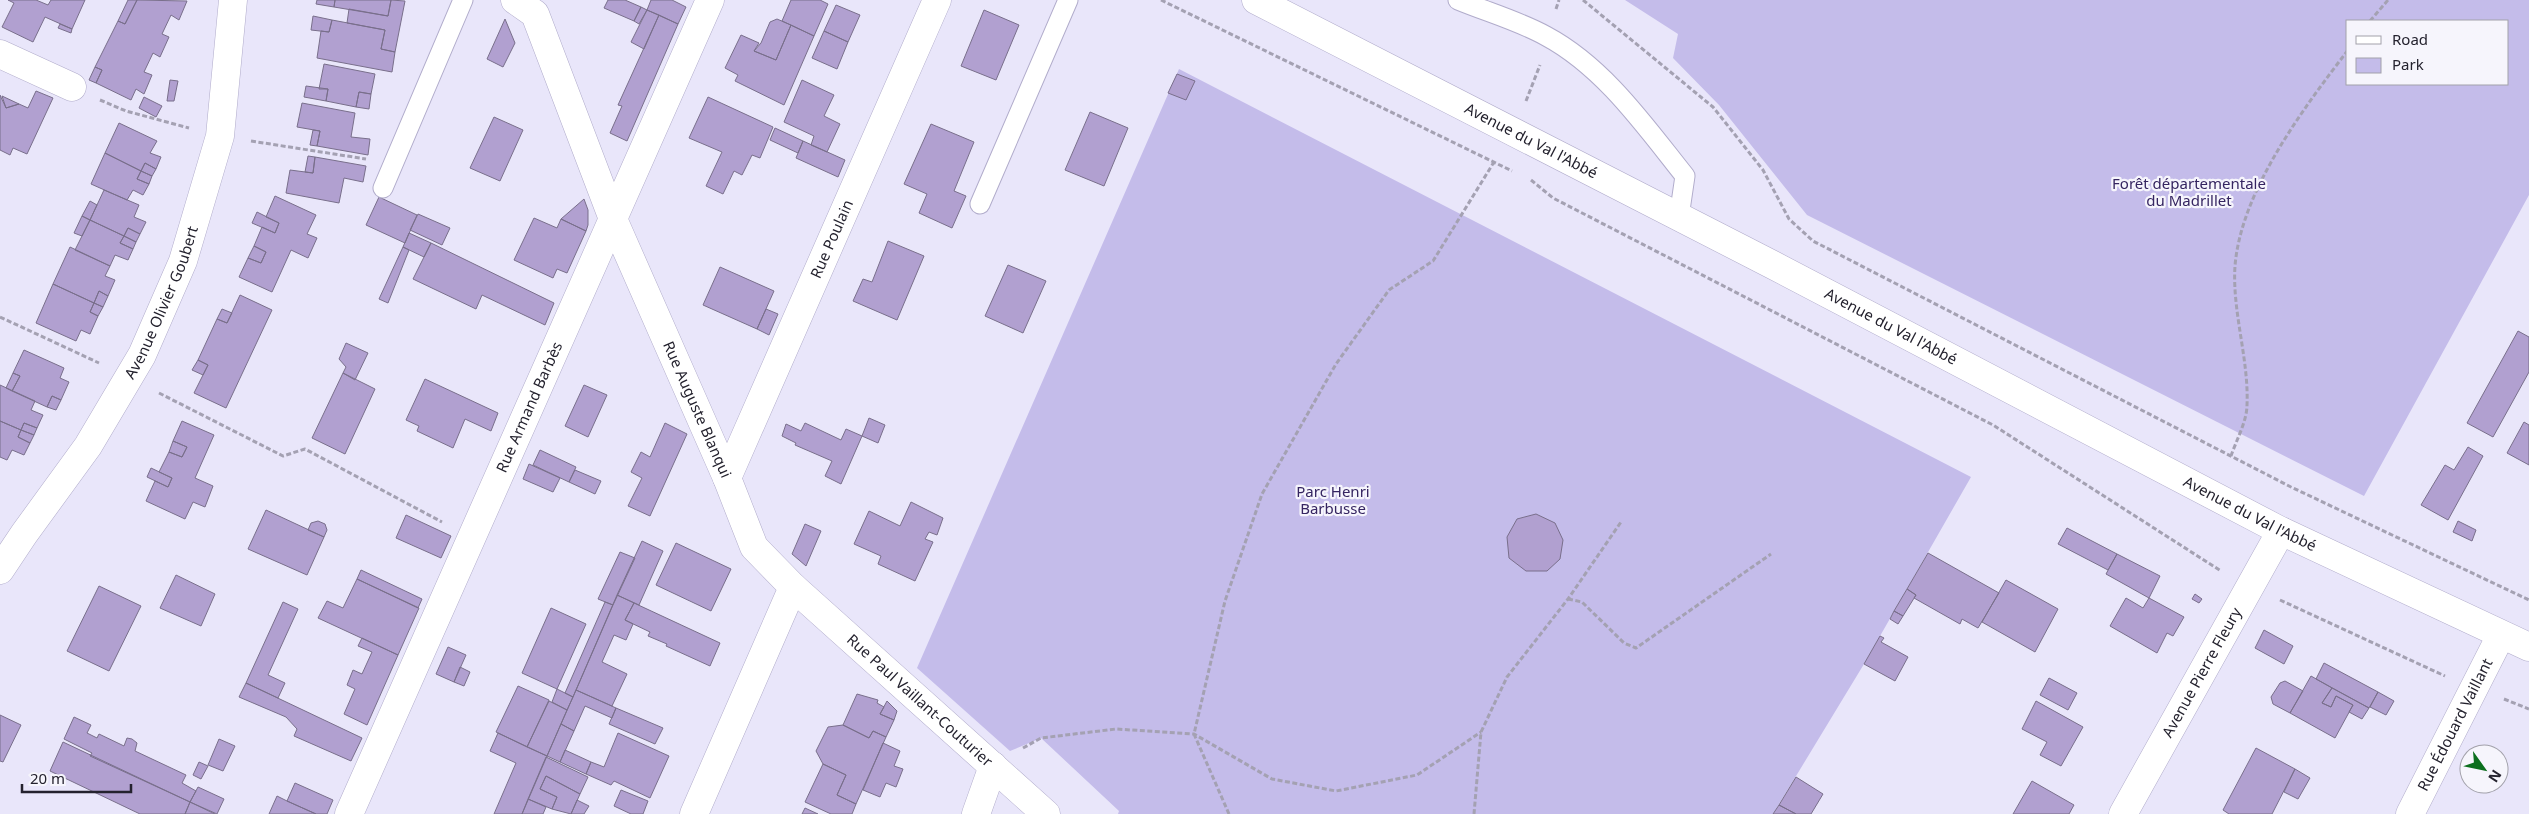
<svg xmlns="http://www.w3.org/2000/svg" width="2529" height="814" font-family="'Noto Sans',sans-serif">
  <rect width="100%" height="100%" fill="#e9e6fa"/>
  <path fill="#c4bcea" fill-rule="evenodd" d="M1625,0H2529V195L2364,496L1807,215L1719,105L1673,58L1678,34ZM2348,21H2508V84H2348Z
    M1179,69L1971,477L1864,664L1773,814H1118L1119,811L1041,738L1010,751L917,668Z"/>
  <path fill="#b1a0d0" stroke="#796f8b" d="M8,0H36L48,5L51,0H85L72,29L45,17L33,42L2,27L14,3Z
    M128,0H137L125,24L118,21Z
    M137,0L187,1L179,20L171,15L162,34L169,37L160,57L153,53L144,72L152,75L144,94L136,89L131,100L96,83L102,70L95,67L118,21L125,24Z
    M317,0H335L334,7L316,4Z
    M335,0H391L388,16L334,7Z
    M391,0L405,1L395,52L381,49L385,30L347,23L349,9L388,16Z
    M608,0H625L641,7L634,21L604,8Z
    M651,0H672L686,7L678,24L647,10Z
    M791,0H820L828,4L814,36L782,21Z
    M836,5L860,15L848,42L824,31Z
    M641,7L647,10L639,24L634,21Z
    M647,10L659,15L644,49L631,42Z
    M984,10L1019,25L996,80L961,66Z
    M659,15L678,24L627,141L610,133L622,106L618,105Z
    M313,16L332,20L329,32L311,30Z
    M505,19L515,43L503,67L487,59Z
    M777,19L791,25L776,60L754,51L761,43L770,22Z
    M332,20L385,30L381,49L395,52L392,72L317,58L321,31L329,32Z
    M60,24L72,29L71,33L58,28Z
    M791,25L814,36L784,105L735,81L738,75L725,68L741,35L759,43L754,51L776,60Z
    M824,31L848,42L837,69L812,58Z
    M324,64L375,74L371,94L359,92L356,107L326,101L328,89H319Z
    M95,67L102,70L96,83L89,80Z
    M1177,74L1195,81L1186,100L1168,93Z
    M170,80L178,81L174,101H167Z
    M802,80L834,95L824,116L840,124L827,152L811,145L814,136L784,122Z
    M306,86L328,89L326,101L304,97Z
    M36,91L53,98L27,154L13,148L10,155L0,150V95L6,108L19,104L28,108Z
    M359,92L371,94L369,109L356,107Z
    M2,96L19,104L6,108Z
    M144,97L162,106L156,117L139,108Z
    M708,97L773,127L760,158L752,155L742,175L734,171L723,194L706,186L722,152L689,138Z
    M302,103L355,113L351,137L370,139L368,155L317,146L320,131L297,127Z
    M1090,112L1128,128L1104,186L1065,170Z
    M494,117L523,130L500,181L470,168Z
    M119,123L157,141L150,153L161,157L156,169L145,163L141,171L105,153Z
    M931,124L974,142L954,191L966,196L952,228L919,213L927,194L904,184Z
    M775,128L803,141L798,153L770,140Z
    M313,130L320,131L317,146L310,145Z
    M803,141L845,160L838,177L796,158Z
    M105,153L141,171L137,179L149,184L143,195L133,190L127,200L91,184Z
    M308,156L315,157L313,173L305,172Z
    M315,157L366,166L363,182L344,178L339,203L286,193L290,170L313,173Z
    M145,163L156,169L152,176L141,171Z
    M141,171L152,176L149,184L137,179Z
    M104,190L139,205L134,217L146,222L140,234L128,228L124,236L90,220Z
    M275,196L316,215L307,234L317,238L308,258L291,250L272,292L239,277L248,258L261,263L266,252L254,246L262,227L275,233L279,223L266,217Z
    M379,197L417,215L405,243L366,225Z
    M584,199L588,210V225L586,231L561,219Z
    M90,201L97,205L90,220L82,216Z
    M257,212L279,223L275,233L252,223Z
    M418,214L450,228L442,245L410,230Z
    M82,216L90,220L82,236L74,233Z
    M534,218L557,228L561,219L586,231L567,273L557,269L553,278L514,260Z
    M90,220L124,236L120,243L133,249L128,260L115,255L110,266L75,250Z
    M128,228L140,234L136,242L124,236Z
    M409,233L431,243L424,257L403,247Z
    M124,236L136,242L133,249L120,243Z
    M888,241L924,256L897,320L853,301L863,279L872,282Z
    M431,243L554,303L545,325L482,295L476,309L413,279Z
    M254,246L266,252L261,263L248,258Z
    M70,247L110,266L105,276L115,280L108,296L99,291L94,303L53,284Z
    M403,247L409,250L388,303L379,299Z
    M1008,265L1046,281L1023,333L985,316Z
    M720,267L774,291L757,329L703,305Z
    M53,284L94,303L90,312L98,316L90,334L81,330L76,341L36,323Z
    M99,291L108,296L103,307L94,303Z
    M240,295L272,310L226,408L194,393L208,365L198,360L217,319L227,323Z
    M94,303L103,307L98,316L90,312Z
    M222,309L232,313L227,323L217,319Z
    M766,309L778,314L769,335L757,329Z
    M2518,331L2529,337V372L2493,437L2467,423Z
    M346,343L368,353L355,380L343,373L346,367L339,359Z
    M24,350L64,368L60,378L69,382L61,400L52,396L47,407L12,391L20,376L13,373Z
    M198,360L208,365L203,375L192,370Z
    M13,373L20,376L12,391L6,388Z
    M343,373L375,389L345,454L312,438Z
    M425,379L498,413L491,431L465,419L453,448L417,431L419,426L406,420Z
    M0,385L35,401L31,410L43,415L37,428L24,423L21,430L0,421Z
    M584,385L607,395L588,437L565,426Z
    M52,396L61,400L56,410L47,407Z
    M869,418L885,425L878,443L862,436Z
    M0,421L21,430L18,437L30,443L24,455L12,450L7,460L0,457Z
    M182,421L214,435L195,478L213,486L205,507L193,502L185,519L146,501L155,481L168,487L172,478L159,472L169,452L182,457L187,447L173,441Z
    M2524,422L2529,425V465L2507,453Z
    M24,423L37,428L34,435L21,430Z
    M665,423L687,434L650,516L628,506L642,478L631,472L641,452L650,457Z
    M805,423L841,440L846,429L862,436L841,484L825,476L832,461L795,445L796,443L782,436L786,424L801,431Z
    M21,430L34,435L30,443L18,437Z
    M173,441L187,447L182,457L169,452Z
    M2468,447L2483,456L2448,520L2421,505L2445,465L2454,470Z
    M540,450L576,467L569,482L533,465Z
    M529,464L560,478L553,492L523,479Z
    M151,468L172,478L168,487L147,477Z
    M575,470L601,481L595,494L569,482Z
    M911,502L943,518L937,535L929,532L925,539L933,542L915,581L878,564L881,556L854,544L869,511L900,526Z
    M266,510L324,537L307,575L248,549Z
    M1536,514L1555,523L1563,540L1560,559L1547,571H1526L1509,558L1507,537L1517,519Z
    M406,515L451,536L441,558L396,538Z
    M318,521L325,524L327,530L324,537L308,530L311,523Z
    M2458,521L2476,530L2472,541L2453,532Z
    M805,524L821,531L806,566L792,554Z
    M2067,528L2117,554L2108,570L2058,544Z
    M642,541L663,551L639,605L617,595Z
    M676,543L731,569L711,611L656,585Z
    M620,552L635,558L613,605L598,599Z
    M1928,553L1999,593L1978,628L1962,619L1960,624L1914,598L1916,595L1907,589Z
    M2117,554L2160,576L2149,598L2106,574Z
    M361,570L422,599L418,608L357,579Z
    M176,575L215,594L201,626L160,608Z
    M357,579L419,608L398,655L318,618L327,601L343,608Z
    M2006,580L2058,609L2035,652L1982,622Z
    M99,586L141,606L109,671L67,651Z
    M1907,589L1916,595L1903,616L1894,611Z
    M2195,594L2202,599L2199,603L2192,599Z
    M617,595L634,603L625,620L633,624L626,640L614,635L602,662L627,674L612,706L576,690Z
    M2126,598L2143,608L2149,598L2184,617L2173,636L2167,633L2157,653L2110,626Z
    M283,602L298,609L268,675L285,683L278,698L246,683Z
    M605,602L613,605L573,697L565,693Z
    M634,603L720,643L710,666L666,646L667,644L648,636L650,632L625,620Z
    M551,608L586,624L557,689L522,673Z
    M1894,611L1903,616L1898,624L1890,619Z
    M2264,630L2293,646L2284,664L2255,648Z
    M1880,636L1884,638L1881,642L1908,657L1895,681L1864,664Z
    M362,638L398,655L367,725L344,714L355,689L347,685L353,670L362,674L372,652L358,646Z
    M448,647L466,655L454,682L436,674Z
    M2324,663L2378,692L2369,708L2316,679Z
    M460,667L470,672L464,686L454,682Z
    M2311,676L2332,688L2322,703L2331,707L2336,696L2353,705L2335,738L2290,713Z
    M2049,678L2077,693L2068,710L2040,695Z
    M2285,681L2303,691L2290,713L2273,704L2271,697L2280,683Z
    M246,683L362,738L351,761L294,736L297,729L286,717L239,697Z
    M518,686L549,700L527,747L496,732Z
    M2332,688L2369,708L2362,719L2349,712L2353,705L2336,696L2331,707L2322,703Z
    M557,689L573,697L567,710L552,702Z
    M576,690L616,708L612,718L585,706L574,731L561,724Z
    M2378,692L2394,701L2386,715L2370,707Z
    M857,694L878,700L877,703L884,707L880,714L894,720L886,737L873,731L869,738L843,725Z
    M549,701L567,710L547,756L527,747Z
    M887,701L897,711L894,720L880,714Z
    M2036,701L2083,727L2061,766L2040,755L2047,742L2022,729Z
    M616,708L663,728L655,744L609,724Z
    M0,715L21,725L3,762L0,761Z
    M74,717L91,725L87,733L97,738L99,734L124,746L127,738L132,739L137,743L135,751L186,775L182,783L196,791L190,802L90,756L92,753L64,739Z
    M561,724L574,731L560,762L547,756Z
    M843,725L869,738L873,731L886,737L856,804L837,795L846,775L823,764L816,751L828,727Z
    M498,733L547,756L522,814H494L516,763L490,751Z
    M618,733L669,756L650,798L614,781L611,785L586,774L591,762L604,767Z
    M219,739L235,746L223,771L208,765Z
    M63,742L190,802L185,814H140L50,771Z
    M883,743L900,751L894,766L903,769L896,787L886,783L880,797L863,790Z
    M2256,748L2295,769L2272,814H2229L2223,810Z
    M565,750L591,762L586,774L560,762Z
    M546,757L588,777L580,794L546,776L540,789L557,797L552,809L528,799Z
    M199,762L208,766L201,779L193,775Z
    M823,764L846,775L837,795L856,804L852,814H831L805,802Z
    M2295,769L2310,778L2298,799L2284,792Z
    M546,776L580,794L571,814L552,809L557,797L540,789Z
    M1796,777L1823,794L1811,814H1796L1779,805Z
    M2032,781L2074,805L2069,814H2013Z
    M295,783L333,800L327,814H316L287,801Z
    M198,787L224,799L217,814L190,802Z
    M621,790L648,801L643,814H631L614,806Z
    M277,796L287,801L316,814H269Z
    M528,799L546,807L543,814H522Z
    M577,800L589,806L584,814H571Z
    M190,802L215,814H185Z
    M1779,805L1796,814H1773Z
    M805,808L818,814H802Z"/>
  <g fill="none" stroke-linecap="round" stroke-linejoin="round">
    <defs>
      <path id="service" d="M1458,0C1487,12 1519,21 1546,36C1604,67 1645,126 1685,176L1679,217
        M383,188L463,0
        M980,204L1068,0"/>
      <g id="minor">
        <path id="s1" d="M515,0L535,14L613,219L727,478L754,547L793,587L694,814"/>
        <path d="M0,54L72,87"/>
        <path id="s2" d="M727,478L937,0"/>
        <path id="s3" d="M793,587L1046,814"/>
        <path id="s4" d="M349,814L710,0"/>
        <path d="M976,814L993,766"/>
        <path id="s5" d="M2123,814L2281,531"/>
        <path id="s6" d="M2410,814L2501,635"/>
      </g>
      <g id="tertiary">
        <path id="s7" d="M0,570L24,534L88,446L142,355L183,261L220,136L233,0"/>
      </g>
      <g id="secondary">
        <path id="s8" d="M1256,0L1773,265L2281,531L2529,647"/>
      </g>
    </defs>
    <use href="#service" stroke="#b1accb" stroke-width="21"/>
    <use href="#minor" stroke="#b1accb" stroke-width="29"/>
    <use href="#tertiary" stroke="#b1accb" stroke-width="29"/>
    <use href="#secondary" stroke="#b1accb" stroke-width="29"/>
    <path stroke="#a4a1b2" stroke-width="3" stroke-dasharray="5 2.5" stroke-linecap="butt" d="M1161,0L1512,171
      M1583,0L1713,107L1763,170L1789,219L1813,241L2291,487L2529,600
      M1556,9L1559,0
      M2370,21L2388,0
      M100,100L126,111L189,128
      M1526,101L1540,65
      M251,141L366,159
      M1531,180L1553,198L1993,425L2221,571
      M0,317L99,363
      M159,393L283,456L305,449L442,522
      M2231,456C2236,441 2247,421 2247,405C2249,359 2232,312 2235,266C2241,191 2303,109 2348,50
      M1568,599L1582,602L1624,643L1636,648L1771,554
      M2280,600L2445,676
      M2504,699L2529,709
      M1023,748L1041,738L1116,729L1194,734L1272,779L1336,791L1417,775L1481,732
      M1229,814L1194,734L1225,601L1262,494L1336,364L1389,290L1433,261L1494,162
      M1474,814L1481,732L1507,677L1568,599L1621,522"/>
    <use href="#service" stroke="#fff" stroke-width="19"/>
    <use href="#minor" stroke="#fff" stroke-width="28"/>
    <use href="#tertiary" stroke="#fff" stroke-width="28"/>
    <use href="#secondary" stroke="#fff" stroke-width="28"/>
  </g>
  <g text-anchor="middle" stroke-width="4.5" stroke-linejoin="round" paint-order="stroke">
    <g font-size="15" fill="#24222e" stroke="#f6f5fc">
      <text dy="5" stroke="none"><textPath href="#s8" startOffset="309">Avenue du Val l'Abbé</textPath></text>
      <text dy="5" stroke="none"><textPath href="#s2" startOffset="261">Rue Poulain</textPath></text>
      <text dy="5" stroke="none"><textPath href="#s7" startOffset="314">Avenue Olivier Goubert</textPath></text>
      <text dy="5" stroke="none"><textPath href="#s8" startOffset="714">Avenue du Val l'Abbé</textPath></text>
      <text dy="5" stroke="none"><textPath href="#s4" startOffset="445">Rue Armand Barbès</textPath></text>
      <text dy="5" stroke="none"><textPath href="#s1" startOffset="452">Rue Auguste Blanqui</textPath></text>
      <text dy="5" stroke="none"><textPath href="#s8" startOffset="1119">Avenue du Val l'Abbé</textPath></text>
      <text dy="5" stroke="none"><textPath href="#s5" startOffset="162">Avenue Pierre Fleury</textPath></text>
      <text dy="5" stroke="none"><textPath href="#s3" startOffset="170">Rue Paul Vaillant-Couturier</textPath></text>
      <text dy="5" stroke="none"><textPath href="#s6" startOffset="100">Rue Édouard Vaillant</textPath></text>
    </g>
    <g font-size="15" fill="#352561" stroke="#f6f5fc">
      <text x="2189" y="189">Forêt départementale<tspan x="2189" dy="17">du Madrillet</tspan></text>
      <text x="1333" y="497">Parc Henri<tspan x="1333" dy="17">Barbusse</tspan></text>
    </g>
  </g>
  <rect x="2346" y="20" width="162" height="65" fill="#f6f5fc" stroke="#a2a1aa"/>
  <rect x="2356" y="36" width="25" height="8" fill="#ffffff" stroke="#a2a1aa"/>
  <text x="2392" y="45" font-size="15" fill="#24222e">Road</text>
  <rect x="2356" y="58" width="25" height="15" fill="#c4bcea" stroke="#a2a1aa"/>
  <text x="2392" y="70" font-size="15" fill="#24222e">Park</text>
  <g transform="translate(2484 769) rotate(123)"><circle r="24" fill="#f6f5fc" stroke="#a2a1aa"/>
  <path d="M0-4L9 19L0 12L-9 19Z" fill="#0c6f1e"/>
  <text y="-8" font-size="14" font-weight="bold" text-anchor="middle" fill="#24222e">N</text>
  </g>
  <path d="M22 784v8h109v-8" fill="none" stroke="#24222e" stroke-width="2.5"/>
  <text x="30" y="784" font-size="15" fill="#24222e" stroke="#f6f5fc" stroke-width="4" paint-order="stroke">20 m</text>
</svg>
